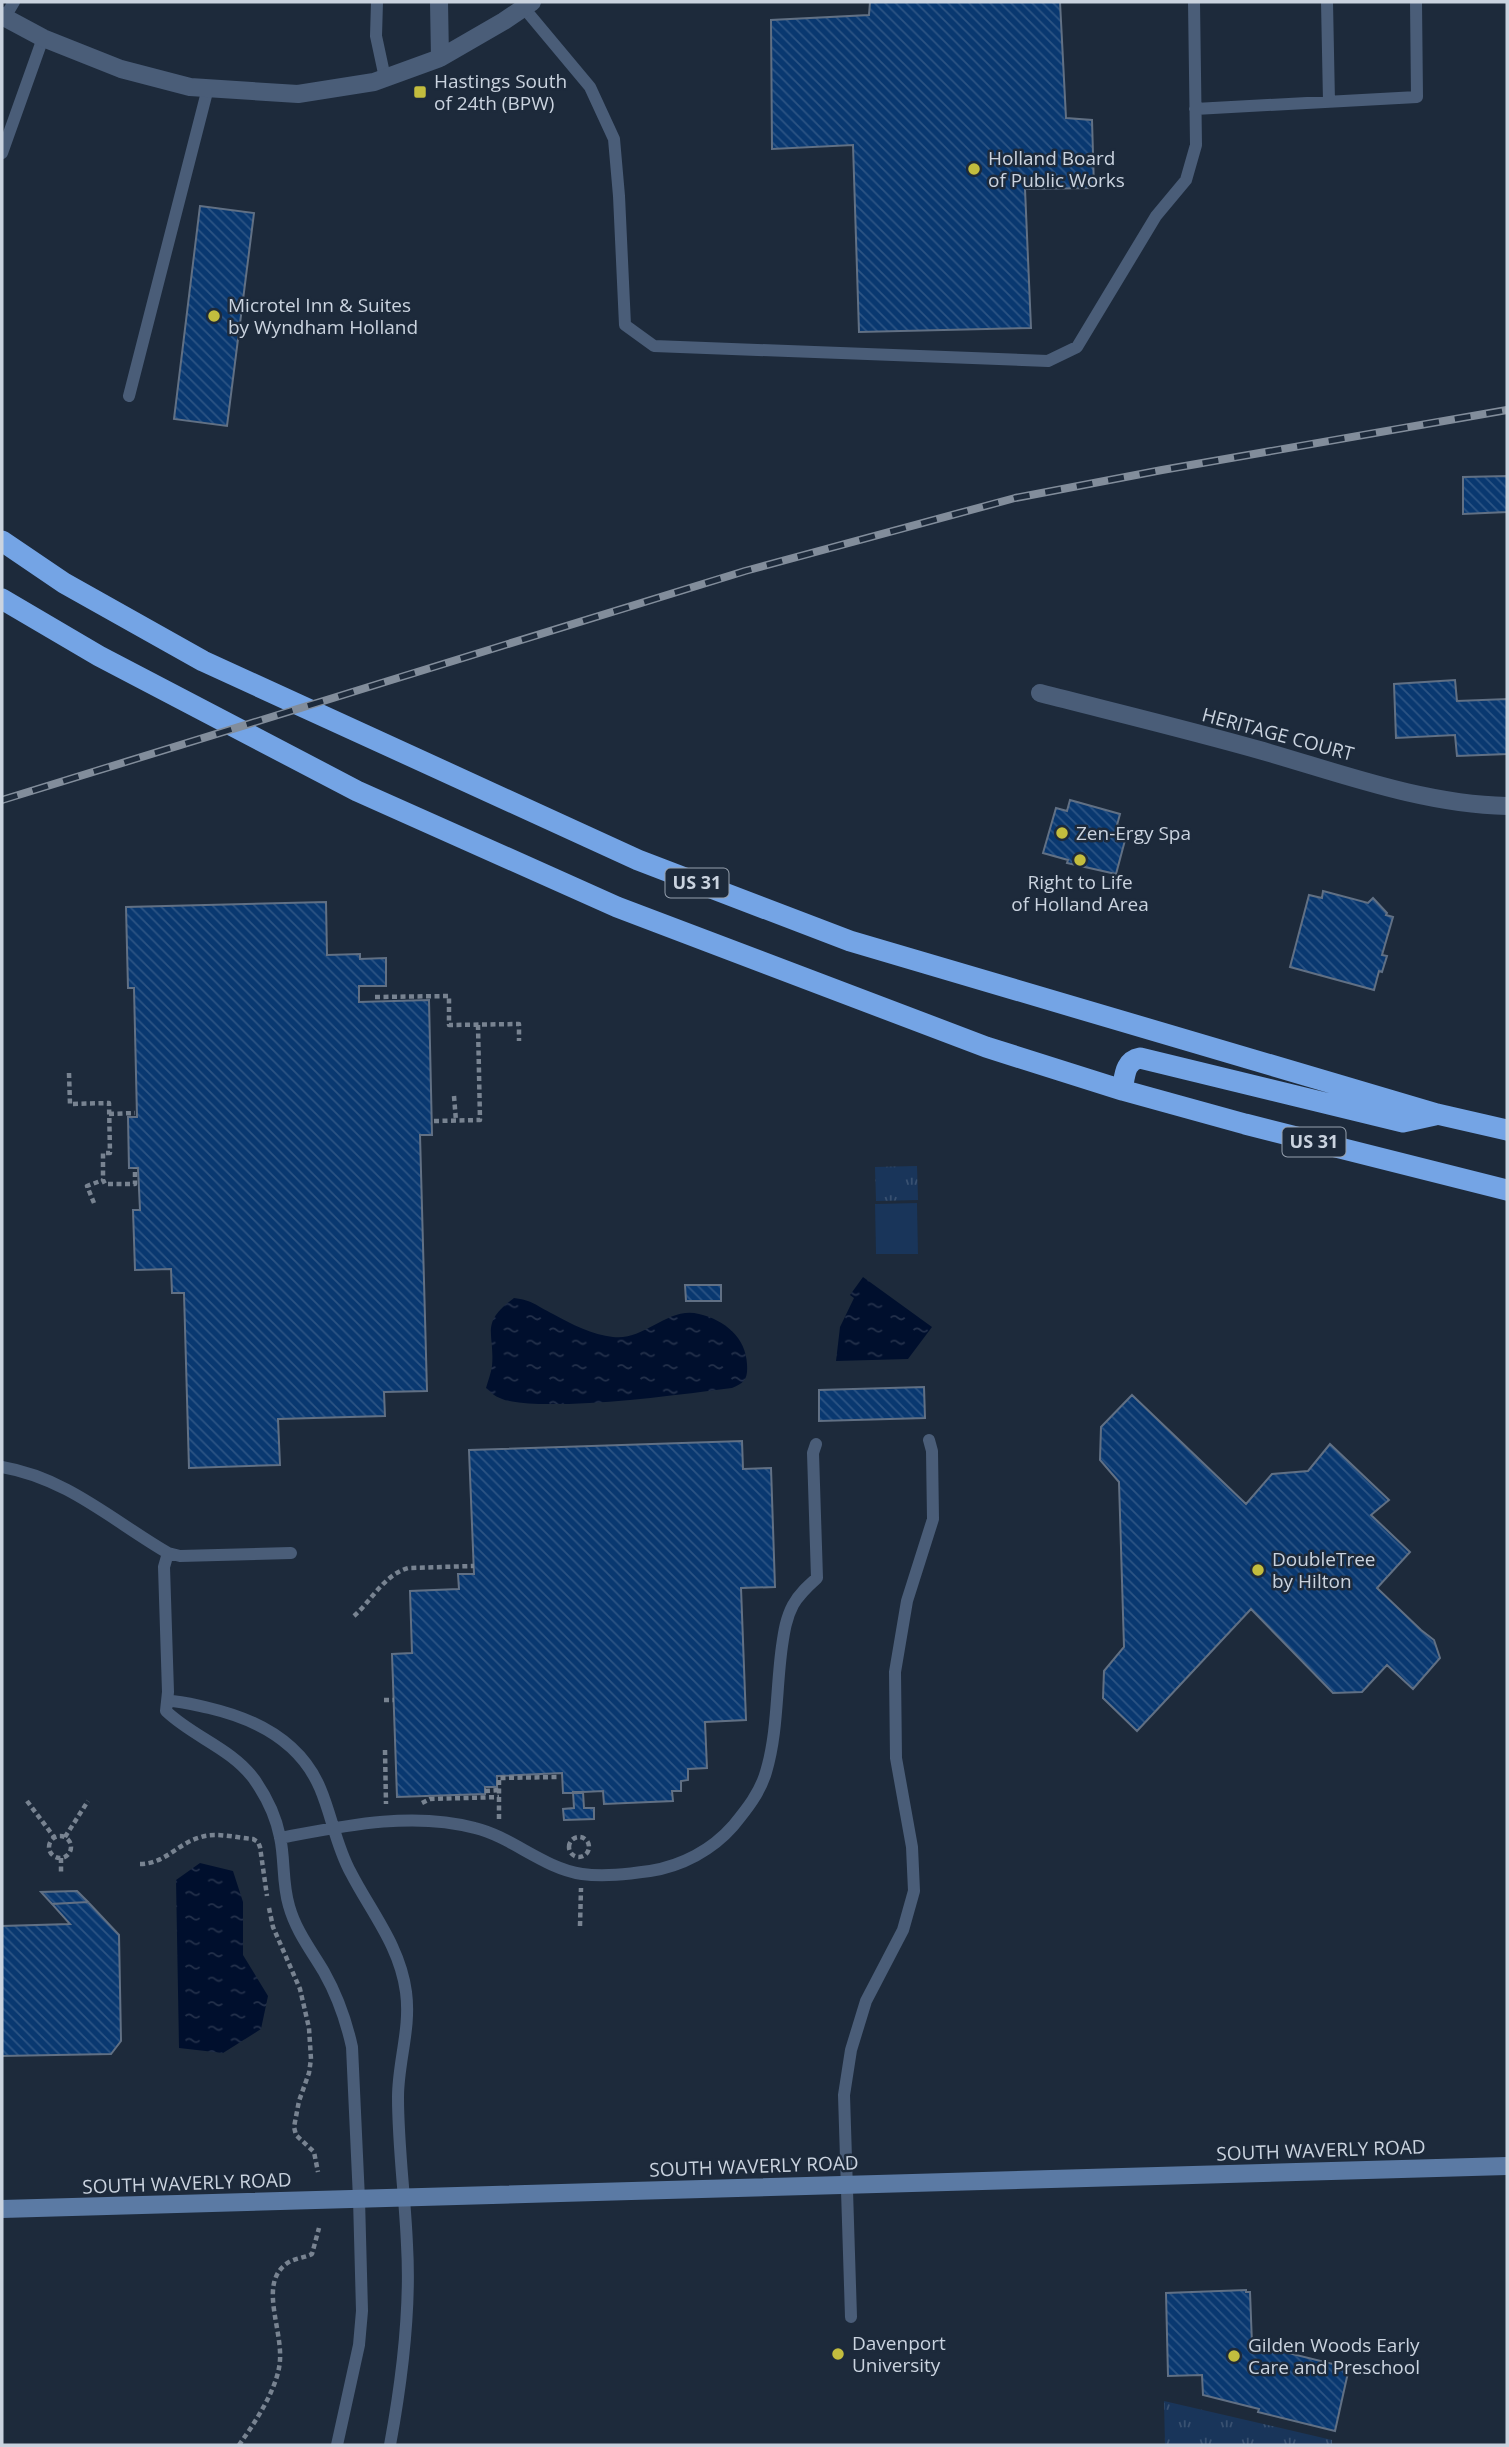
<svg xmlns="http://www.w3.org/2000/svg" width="1509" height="2447" font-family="'Open Sans',sans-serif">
  <defs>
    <pattern id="grass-tufts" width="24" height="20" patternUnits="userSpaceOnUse" patternTransform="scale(1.75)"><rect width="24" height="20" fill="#19355a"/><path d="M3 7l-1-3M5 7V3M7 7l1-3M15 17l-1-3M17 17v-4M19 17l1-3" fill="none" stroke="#395171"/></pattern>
    <pattern id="water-ripples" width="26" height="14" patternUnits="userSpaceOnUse" patternTransform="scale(1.75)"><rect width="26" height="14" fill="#000f2d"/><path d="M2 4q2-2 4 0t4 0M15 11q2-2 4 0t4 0" fill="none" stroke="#24314b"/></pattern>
    <pattern id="building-back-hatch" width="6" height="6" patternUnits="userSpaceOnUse" patternTransform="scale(1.75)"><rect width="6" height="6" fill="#093870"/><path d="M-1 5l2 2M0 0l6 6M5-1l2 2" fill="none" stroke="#2c5484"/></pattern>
  </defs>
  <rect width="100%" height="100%" fill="#1d2a3b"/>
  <path fill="url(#grass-tufts)" d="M917,1166L918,1200L876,1201L875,1167Z
    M1164,2401L1332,2440V2445H1165Z"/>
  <path fill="#19355a" d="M917,1203L918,1254H876L875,1204Z"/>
  <path fill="url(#water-ripples)" d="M863,1277L932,1327L908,1359L836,1361L840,1327L854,1298L850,1295Z
    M514,1298C532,1300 537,1306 553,1314C571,1324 593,1335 613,1337C645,1341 668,1306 699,1314C725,1320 746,1338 747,1364C748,1378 745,1383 732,1388C678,1395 623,1402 569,1404C549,1404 528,1405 509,1401C499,1399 493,1395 486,1388C488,1381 491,1373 492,1366C495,1332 479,1324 514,1298Z
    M200,1863L233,1871L243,1902V1955L268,1996L261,2029L223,2053L179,2048L176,1880Z"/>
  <path fill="url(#building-back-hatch)" stroke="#617084" stroke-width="2" d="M870,2H1060L1066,118L1092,120L1094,188L1025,189L1031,328L859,332L853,145L772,149L771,20L869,15Z
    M200,206L254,213L227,426L174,419Z
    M1507,476V512L1463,514V477Z
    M1455,680L1457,701L1507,699V754L1457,756L1455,735L1396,738L1394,684Z
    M1070,800L1120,814L1117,825L1128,829L1116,874L1067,863L1068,860L1043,853L1056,808L1067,811Z
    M1323,891L1368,903L1373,898L1387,913L1386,915L1393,917L1382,955L1387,956L1382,972L1379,971L1374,990L1290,967L1309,895L1322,898Z
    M326,902L327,955L360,954V959L386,958V986H359V1002L429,1000L432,1135H420L427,1391L384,1392L385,1416L278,1419L280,1465L189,1468L184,1293H172L171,1269L135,1270L133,1210H140L138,1168H129L128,1117H137L134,988H128L126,907Z
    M685,1285H721V1301H686Z
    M924,1387L925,1418L819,1421V1390Z
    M1132,1395L1246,1504L1272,1474L1308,1471L1330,1444L1389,1500L1371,1515L1410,1552L1377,1588L1421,1630L1434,1640L1440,1658L1413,1689L1387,1665L1362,1692L1333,1693L1251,1609L1137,1731L1103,1698L1104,1671L1124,1647L1119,1482L1100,1460L1101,1427Z
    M742,1441L743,1469L771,1468L775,1587L741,1588L746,1720L705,1722L707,1768L688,1769V1780L681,1781V1791H672L673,1801L604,1804L603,1791L563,1793L562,1773L497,1776V1787H485V1794L397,1797L392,1654L412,1653L410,1591L459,1589L458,1574H474L469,1450Z
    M573,1792H583L584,1808H594V1819L564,1820L563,1809L574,1808Z
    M77,1891L88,1902L52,1904L41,1892Z
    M88,1902L119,1935L121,2041L111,2054L2,2056V1926L70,1924L52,1904Z
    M1246,2290V2292H1250L1252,2344L1349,2368L1335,2431L1258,2412L1259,2409L1203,2395L1202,2375L1168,2376L1166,2293Z"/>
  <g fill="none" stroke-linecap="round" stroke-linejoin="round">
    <path stroke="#788391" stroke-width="4.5" stroke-dasharray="5 3.5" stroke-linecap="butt" d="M375,997L449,996V1025L519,1024V1041
      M69,1073L70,1104L109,1103L110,1153H103V1180L105,1184H135V1168
      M454,1096L456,1121
      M109,1114L135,1113
      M434,1121L480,1120L478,1025
      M94,1203L87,1186L103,1180
      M354,1616C372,1600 384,1575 408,1568L474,1566
      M384,1700H394
      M385,1750L386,1804
      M485,1791L499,1790
      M27,1801L54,1837
      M422,1803L430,1799L499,1797
      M499,1819V1778L559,1777
      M49 1847a11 11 0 1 1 22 0a11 11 0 1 1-22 0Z
      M65,1837L88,1801
      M569 1847a10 10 0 1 1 20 0a10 10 0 1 1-20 0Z
      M61,1858V1874
      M140,1864C165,1864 178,1843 201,1837C217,1832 237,1838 253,1839L258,1842L260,1847L267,1896
      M269,1908L273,1927L300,1989L309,2028L311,2059L309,2073L299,2101L294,2127L296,2135L314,2152L318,2172
      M580,1926L581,1888
      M239,2445C254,2424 274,2394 279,2368C286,2334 257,2286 286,2264C294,2258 304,2258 312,2254L319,2228"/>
    <path stroke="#4a5d78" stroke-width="12" d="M377,2L376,36L385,78
      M1327,2L1329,102
      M524,8L590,87L614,139L619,196L625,325L654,346L1048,361L1077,347L1156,216L1186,180L1196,145L1194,2
      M5,17L14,2
      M1195,109L1417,97L1416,2
      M2,153L43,38
      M129,396L208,88
      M2,1467C67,1478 113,1521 168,1553L180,1556L291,1553
      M168,1553L164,1567L168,1692L166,1711C193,1737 231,1748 254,1779C266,1796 276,1817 280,1837C285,1860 282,1883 289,1906C296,1931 311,1950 324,1972C337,1995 346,2020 352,2047L359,2199L362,2311L359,2345L337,2445
      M168,1701C182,1701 195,1705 209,1708C256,1719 300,1741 320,1788C332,1816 336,1846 351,1873C371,1912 400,1946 406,1992C411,2028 398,2062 398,2097C398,2147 405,2196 407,2245C411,2312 402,2380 390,2445
      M280,1838C343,1826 412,1811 475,1828C512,1837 543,1868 582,1874C604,1877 628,1874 650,1871C682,1866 712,1850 733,1826C746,1810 760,1793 766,1772C778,1732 776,1688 782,1646C784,1632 786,1618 793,1605C799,1594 808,1586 817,1578L813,1453L816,1444
      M851,2317L844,2095L851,2050L866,2001L903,1930L914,1891L912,1847L896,1758L895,1672L907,1601L933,1519L932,1451L929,1440"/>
    <path stroke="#4a5d78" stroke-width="18" d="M439,2L440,58
      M2,16L43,38L121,69L190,87L298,94L374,82L440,58L504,21L532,2
      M1040,693C1114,712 1189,730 1263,751C1343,774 1423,804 1507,806"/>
    <path stroke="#5b7aa4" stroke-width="18" d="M2,2209L1507,2166"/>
    <path stroke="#74a4e5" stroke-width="21" d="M2,541L64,583L203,661L638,860L850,941L1437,1114L1507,1130
      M2,599L99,656L357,791L617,907L986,1047L1122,1090L1245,1124L1507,1190
      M1122,1090C1125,1077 1124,1061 1140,1058L1403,1122L1435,1115"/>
    <defs>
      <path id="rail" d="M2,800L745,571L1015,498L1162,470L1507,410"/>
    </defs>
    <use href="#rail" stroke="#828d9b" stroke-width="8"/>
    <use href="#rail" stroke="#1d2a3b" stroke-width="5" stroke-dasharray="16" stroke-linecap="butt"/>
  </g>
  <g fill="#c3bd3e" stroke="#1d2a3b" stroke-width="2.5">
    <rect x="413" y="85" width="14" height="14" rx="3.5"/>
    <circle cx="974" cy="169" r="7"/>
    <circle cx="214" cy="316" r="7"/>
    <circle cx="1062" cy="833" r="7"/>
    <circle cx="1080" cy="860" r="7"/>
    <circle cx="1258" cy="1570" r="7"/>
    <circle cx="838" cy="2354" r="7"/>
    <circle cx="1234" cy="2356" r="7"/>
  </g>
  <g text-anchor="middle" stroke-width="5" stroke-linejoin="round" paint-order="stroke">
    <g fill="#1d2a3b" stroke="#96a0ae" stroke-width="2">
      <rect x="665.5" y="868.5" width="63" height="29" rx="5"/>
      <rect x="1282.5" y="1127.5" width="63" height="29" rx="5"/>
    </g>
    <g font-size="18" font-weight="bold" fill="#cad3df">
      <text x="697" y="889">US 31</text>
      <text x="1314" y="1148">US 31</text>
    </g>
    <g font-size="19" fill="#cad3df" stroke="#1d2a3b" text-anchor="start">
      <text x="434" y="88">Hastings South<tspan x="434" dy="22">of 24th (BPW)</tspan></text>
      <text x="988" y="165">Holland Board<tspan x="988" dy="22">of Public Works</tspan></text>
      <text x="228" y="312">Microtel Inn &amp; Suites<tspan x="228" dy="22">by Wyndham Holland</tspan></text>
      <text x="1076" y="840">Zen-Ergy Spa</text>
      <text x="1080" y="889" text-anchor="middle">Right to Life<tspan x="1080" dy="22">of Holland Area</tspan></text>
      <text x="1272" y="1566">DoubleTree<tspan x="1272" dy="22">by Hilton</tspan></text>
      <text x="852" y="2350">Davenport<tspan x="852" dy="22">University</tspan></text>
      <text x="1248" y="2352">Gilden Woods Early<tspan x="1248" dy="22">Care and Preschool</tspan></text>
    </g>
    <g font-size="19" fill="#cad3df" stroke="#1d2a3b">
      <text transform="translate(1278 734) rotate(15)" y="7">HERITAGE COURT</text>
      <text transform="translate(1321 2150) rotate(-2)" y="7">SOUTH WAVERLY ROAD</text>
      <text transform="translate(754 2166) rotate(-2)" y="7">SOUTH WAVERLY ROAD</text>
      <text transform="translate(187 2183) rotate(-2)" y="7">SOUTH WAVERLY ROAD</text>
    </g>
  </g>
  <rect width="1509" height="2447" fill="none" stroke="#cad3df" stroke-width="7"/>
</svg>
